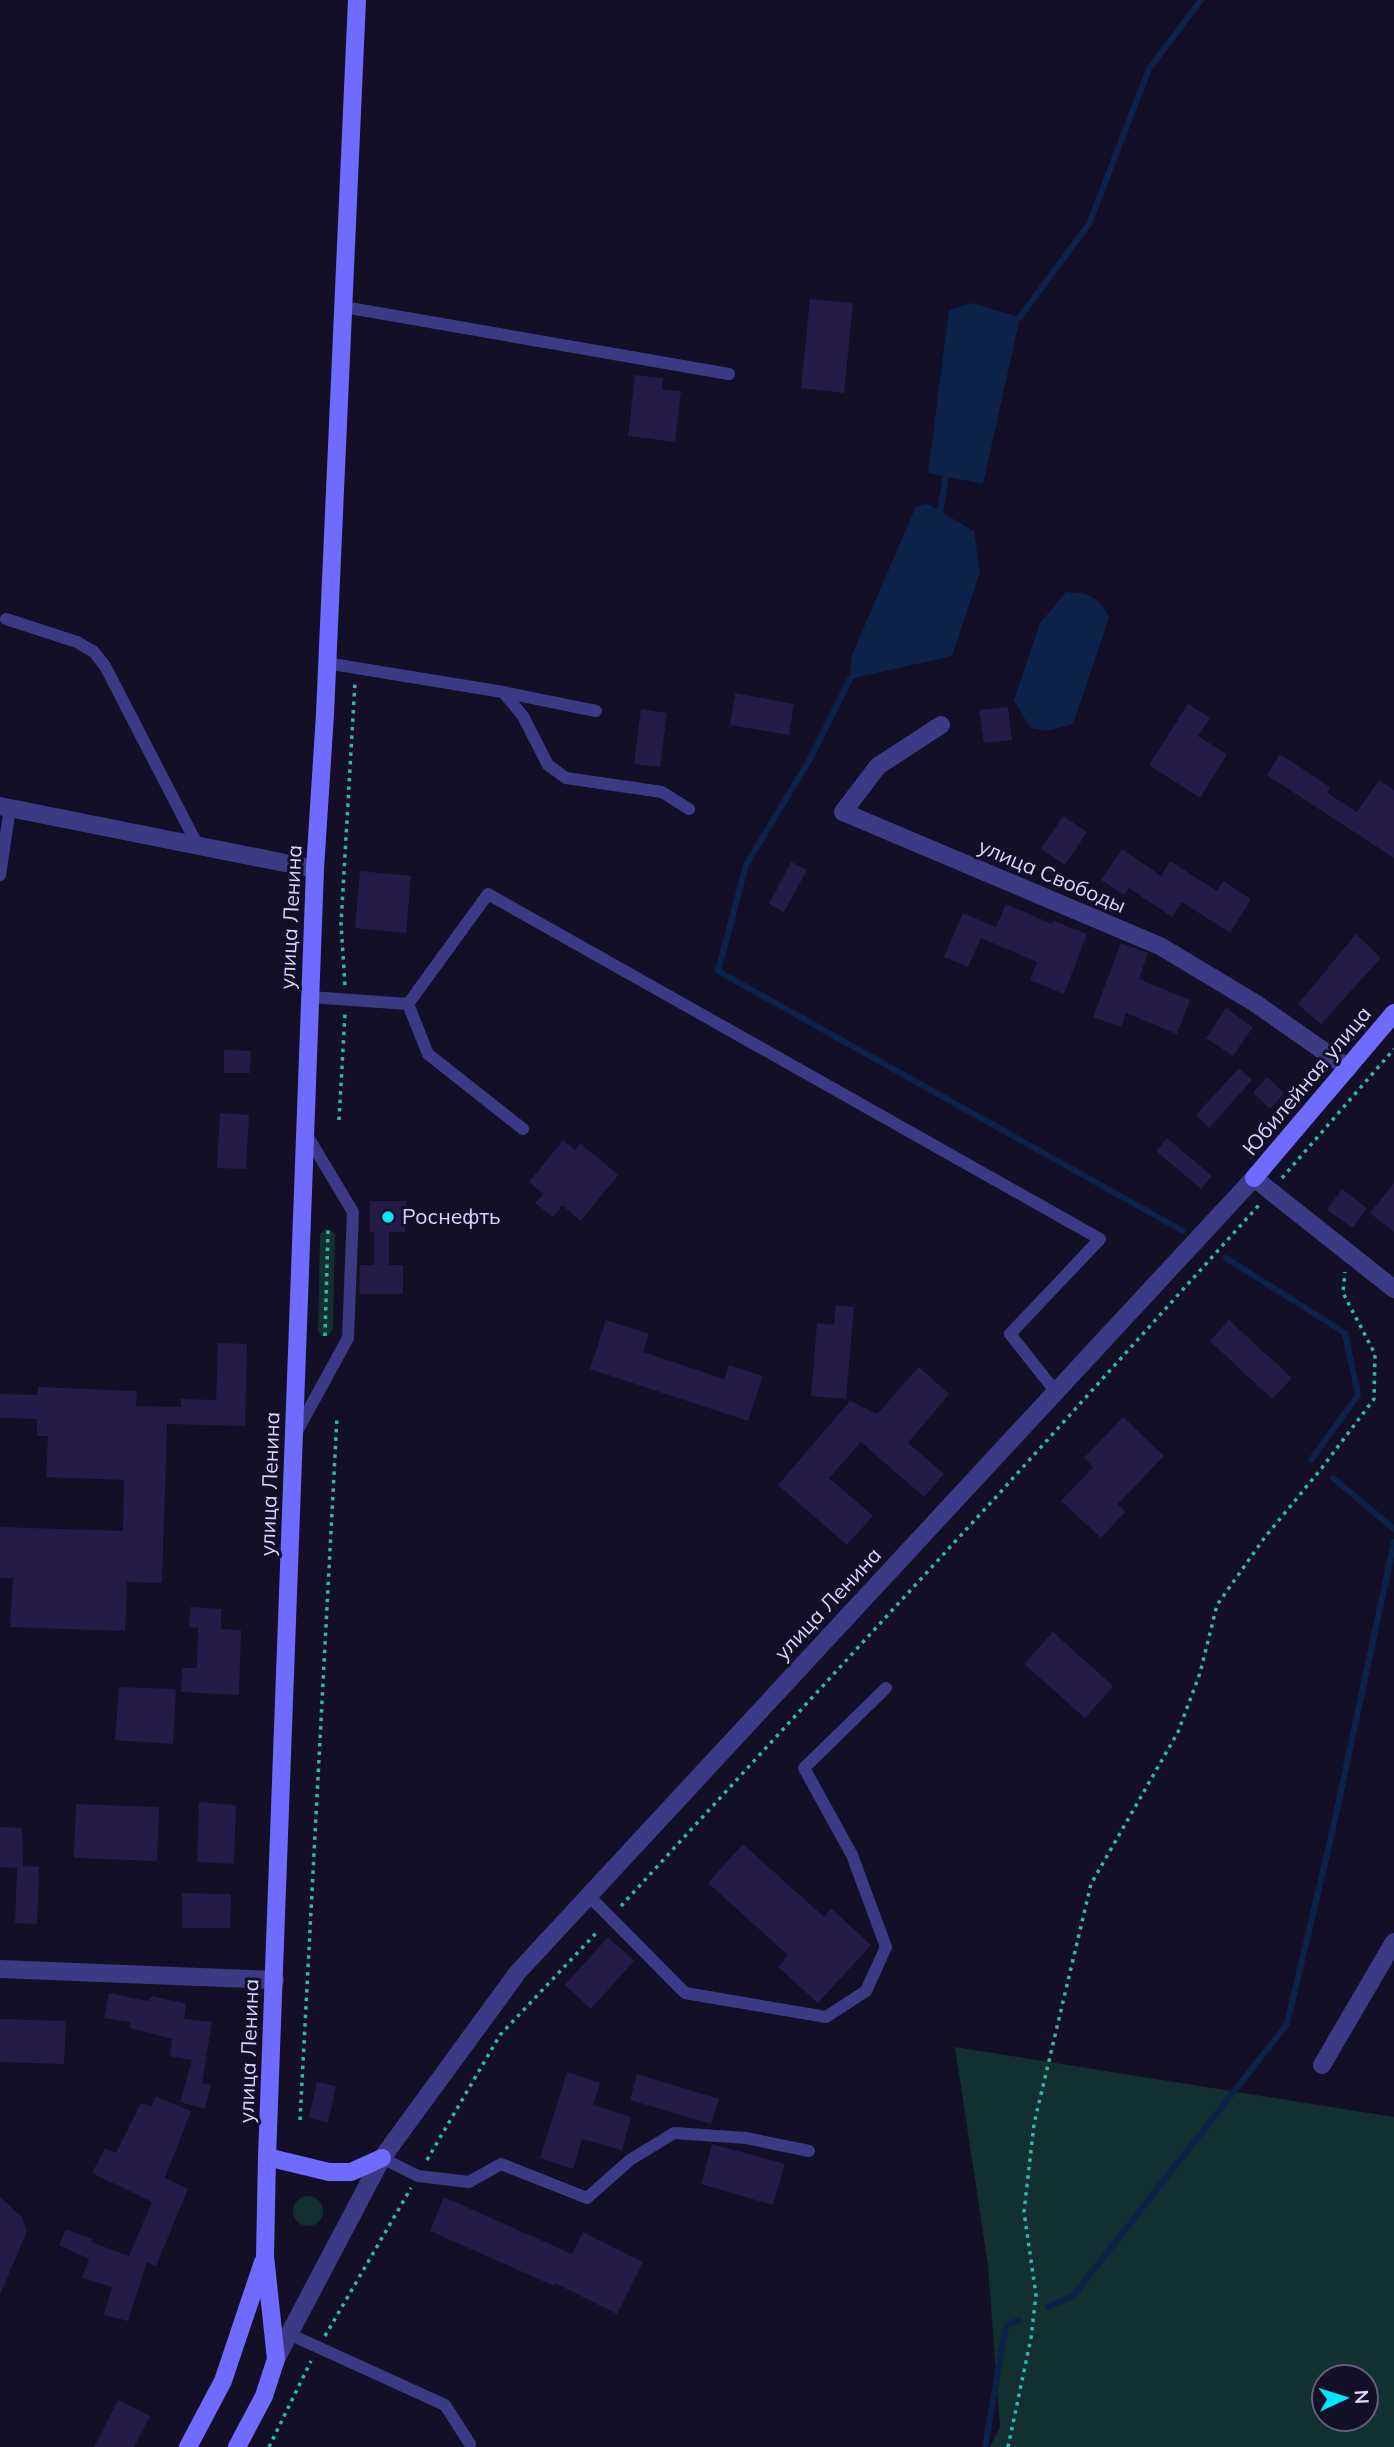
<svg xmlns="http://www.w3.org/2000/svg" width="1394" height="2447" font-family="Mulish,sans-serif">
  <rect width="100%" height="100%" fill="#130f26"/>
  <path fill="#12302f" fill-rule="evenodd" d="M325,1229L331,1230L335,1235L333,1330L328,1336H322L318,1331L320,1235Z
    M955,2047L1394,2117V2447H990L1000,2427L988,2266ZM1324,2377H1366V2419H1324Z
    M293 2211a15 15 0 1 1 30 0a15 15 0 1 1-30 0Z"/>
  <path fill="#0c2248" d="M972,303L1020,317L983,484L928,473L949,310Z
    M927,504L974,531L980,572L952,656L850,679L852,655L916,506Z
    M1066,592C1089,593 1099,596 1109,618L1073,724L1048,731L1030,728L1014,700L1040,623Z"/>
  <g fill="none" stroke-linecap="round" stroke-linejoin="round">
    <path stroke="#0c2248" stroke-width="6" d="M1020,317L1089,224L1149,69L1201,0
      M940,512L946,476
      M850,679L810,759L746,865L718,971L1183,1231
      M1226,1258L1345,1333L1358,1395L1311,1460
      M1333,1478L1394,1529
      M1048,2307L1073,2296L1287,2024L1332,1833L1394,1542
      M985,2447L1006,2326L1019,2320"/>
  </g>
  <path fill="#241b47" d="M810,299L853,303L844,393L801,388Z
    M635,375L663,378L662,389L681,391L675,442L628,436Z
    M735,693L794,704L789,735L730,725Z
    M1188,704L1210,718L1198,736L1227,754L1200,798L1149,765Z
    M1008,707L1012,740L984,743L979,710Z
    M641,709L667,713L660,767L634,764Z
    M1280,754L1330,787L1327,793L1357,812L1379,780L1394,790V858L1267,775Z
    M1063,816L1087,832L1065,865L1041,849Z
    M1122,849L1161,876L1170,861L1217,891L1223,881L1251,899L1230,933L1182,902L1172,917L1129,888L1124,895L1101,880Z
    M791,862L807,870L784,912L769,904Z
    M360,871L411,876L406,933L355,928Z
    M1006,904L1052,924L1054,921L1087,934L1064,994L1030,980L1037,962L981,938L968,967L944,957L963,913L996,927Z
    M1356,934L1381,958L1321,1024L1298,1004Z
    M1121,943L1148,953L1139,979L1190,1000L1177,1034L1126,1013L1121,1027L1093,1017Z
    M1226,1008L1253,1027L1233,1056L1206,1038Z
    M224,1050L251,1051L250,1073H224Z
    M1239,1068L1252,1080L1209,1128L1196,1115Z
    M1267,1077L1284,1093L1270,1109L1253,1093Z
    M220,1113L249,1115L246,1169L217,1168Z
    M1167,1138L1212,1176L1201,1189L1156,1151Z
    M563,1140L575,1150L580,1143L618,1175L581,1221L562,1205L553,1217L535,1203L543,1194L529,1182Z
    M1394,1183V1232L1370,1213Z
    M1342,1189L1367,1208L1353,1228L1327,1210Z
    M370,1201H406L405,1232H389V1265H403V1294H359L360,1265H374V1232H370Z
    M836,1305L854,1307L846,1399L811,1396L817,1323L834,1325Z
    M606,1320L649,1334L643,1352L724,1379L729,1365L763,1376L748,1421L590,1369Z
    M1229,1320L1292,1378L1272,1399L1210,1341Z
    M218,1343L247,1344L245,1426L167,1424L162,1583L127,1582L125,1631L10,1627L13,1578H0V1527L123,1531L124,1480L46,1477L48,1436H37V1419L0,1418V1394L38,1395V1387L137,1391L136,1406L181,1407V1399L216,1400Z
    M919,1367L949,1394L908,1443L944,1474L924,1497L861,1442L829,1478L873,1516L847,1545L778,1485L850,1401L877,1414Z
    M1123,1417L1164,1456L1118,1504L1125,1512L1101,1538L1061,1501L1093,1467L1084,1458Z
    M190,1607L221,1609V1629L241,1630L239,1695L181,1692L182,1668H197L198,1628L189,1627Z
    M1053,1632L1113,1686L1085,1718L1024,1664Z
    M119,1687L176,1689L173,1744L115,1740Z
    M199,1802L236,1805L234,1864L197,1862Z
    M76,1804L159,1807L157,1861L74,1858Z
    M0,1827L22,1828L23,1866L39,1867L37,1924L15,1923L17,1868L0,1867Z
    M743,1844L824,1917L831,1908L871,1945L818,2003L778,1967L788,1955L708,1883Z
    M182,1893L231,1894L230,1928H182Z
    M608,1937L634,1961L591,2009L565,1985Z
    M109,1993L148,2001L152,1996L186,2004L184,2019L212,2022L202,2083L211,2085L205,2109L180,2102L192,2060L170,2056L172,2039L130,2028V2022L104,2018Z
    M0,2019L66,2021L64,2064L0,2062Z
    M567,2072L600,2083L593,2105L631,2117L622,2150L582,2139L573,2169L540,2158Z
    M637,2074L719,2099L711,2124L630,2100Z
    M317,2082L336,2086L328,2123L309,2118Z
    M156,2097L191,2111L165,2178L188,2189L156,2266L147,2262L128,2321L104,2315L112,2287L82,2278L89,2259L59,2245L66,2229L92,2239L91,2242L129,2256L152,2202L92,2173L105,2148L116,2153L141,2103L151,2106Z
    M712,2144L785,2164L773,2205L701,2184Z
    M0,2197L22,2217L27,2231L0,2295Z
    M444,2197L572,2254L583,2232L643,2262L617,2314L555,2283L554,2286L430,2231Z
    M118,2400L150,2416L134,2447H94Z"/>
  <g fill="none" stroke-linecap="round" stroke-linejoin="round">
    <path stroke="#2fb8b0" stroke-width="3.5" stroke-dasharray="3.5 5" stroke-linecap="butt" d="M345,985L341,924L355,682
      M339,1120L345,1014
      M1282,1178L1394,1049
      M325,1336L328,1230
      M621,1906L996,1497L1259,1205
      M300,2120L337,1417
      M427,2160L500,2035L599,1930
      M325,2336L411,2188
      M269,2447L311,2361
      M1008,2447L1031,2338L1036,2295L1024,2212L1034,2124L1091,1884L1178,1732L1200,1673L1217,1605L1265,1537L1321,1469L1374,1399L1375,1354L1343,1293L1345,1272"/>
    <path stroke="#3d3a85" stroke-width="12" d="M344,307L729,374
      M6,619L77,642L94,652L105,666L199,848
      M326,663L503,692L596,711
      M503,692L523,716L548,765L566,778L662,792L689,809
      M0,875L10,808
      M310,997L408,1004L488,894L1100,1239L1010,1334L1056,1392
      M408,1004L428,1054L523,1129
      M296,1433L348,1338L353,1212L305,1132
      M589,1896L685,1993L826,2017L866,1991L886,1947L852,1855L804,1768L886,1688
      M382,2158L418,2176L469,2182L501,2164L587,2198L630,2160L674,2133L746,2138L809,2151
      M289,2334L445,2405L470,2444"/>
    <path stroke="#3d3a85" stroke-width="18" d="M941,725L878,766L843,812L1160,946L1255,1003L1348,1068
      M0,806L315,869
      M0,1969L275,1980
      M1322,2065L1394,1942
      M276,2359L382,2158L518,1972L1254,1178L1394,1289"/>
    <path stroke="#6f6bff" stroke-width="18" d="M1254,1178L1394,1013
      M267,2157L329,2172H351L382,2158
      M188,2447L223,2381L263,2262
      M237,2447L264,2396L276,2359L265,2256L267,2157L315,869L325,714L357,0"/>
  </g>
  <circle fill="#00e5ff" stroke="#130f26" stroke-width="2.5" cx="388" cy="1217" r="7"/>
  <g text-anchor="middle" stroke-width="6" stroke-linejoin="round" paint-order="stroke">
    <g font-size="21" fill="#d9d4ff" stroke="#130f26">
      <text transform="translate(1052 876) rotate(23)" y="7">улица Свободы</text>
      <text transform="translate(291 917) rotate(-87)" y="7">улица Ленина</text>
      <text transform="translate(1307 1081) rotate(-50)" y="7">Юбилейная улица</text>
      <text transform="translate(270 1484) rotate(-88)" y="7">улица Ленина</text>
      <text transform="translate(828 1604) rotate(-47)" y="7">улица Ленина</text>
      <text transform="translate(249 2051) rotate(-88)" y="7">улица Ленина</text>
    </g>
    <g font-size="21" fill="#d9d4ff" stroke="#130f26" text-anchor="start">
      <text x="402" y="1224">Роснефть</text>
    </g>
  </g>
  <g transform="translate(1345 2398) rotate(86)"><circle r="33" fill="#130f26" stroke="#625e7d" stroke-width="2"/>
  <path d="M0-5L12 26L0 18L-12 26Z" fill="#00e5ff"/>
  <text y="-10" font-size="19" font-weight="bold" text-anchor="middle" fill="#d9d4ff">N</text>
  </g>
</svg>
